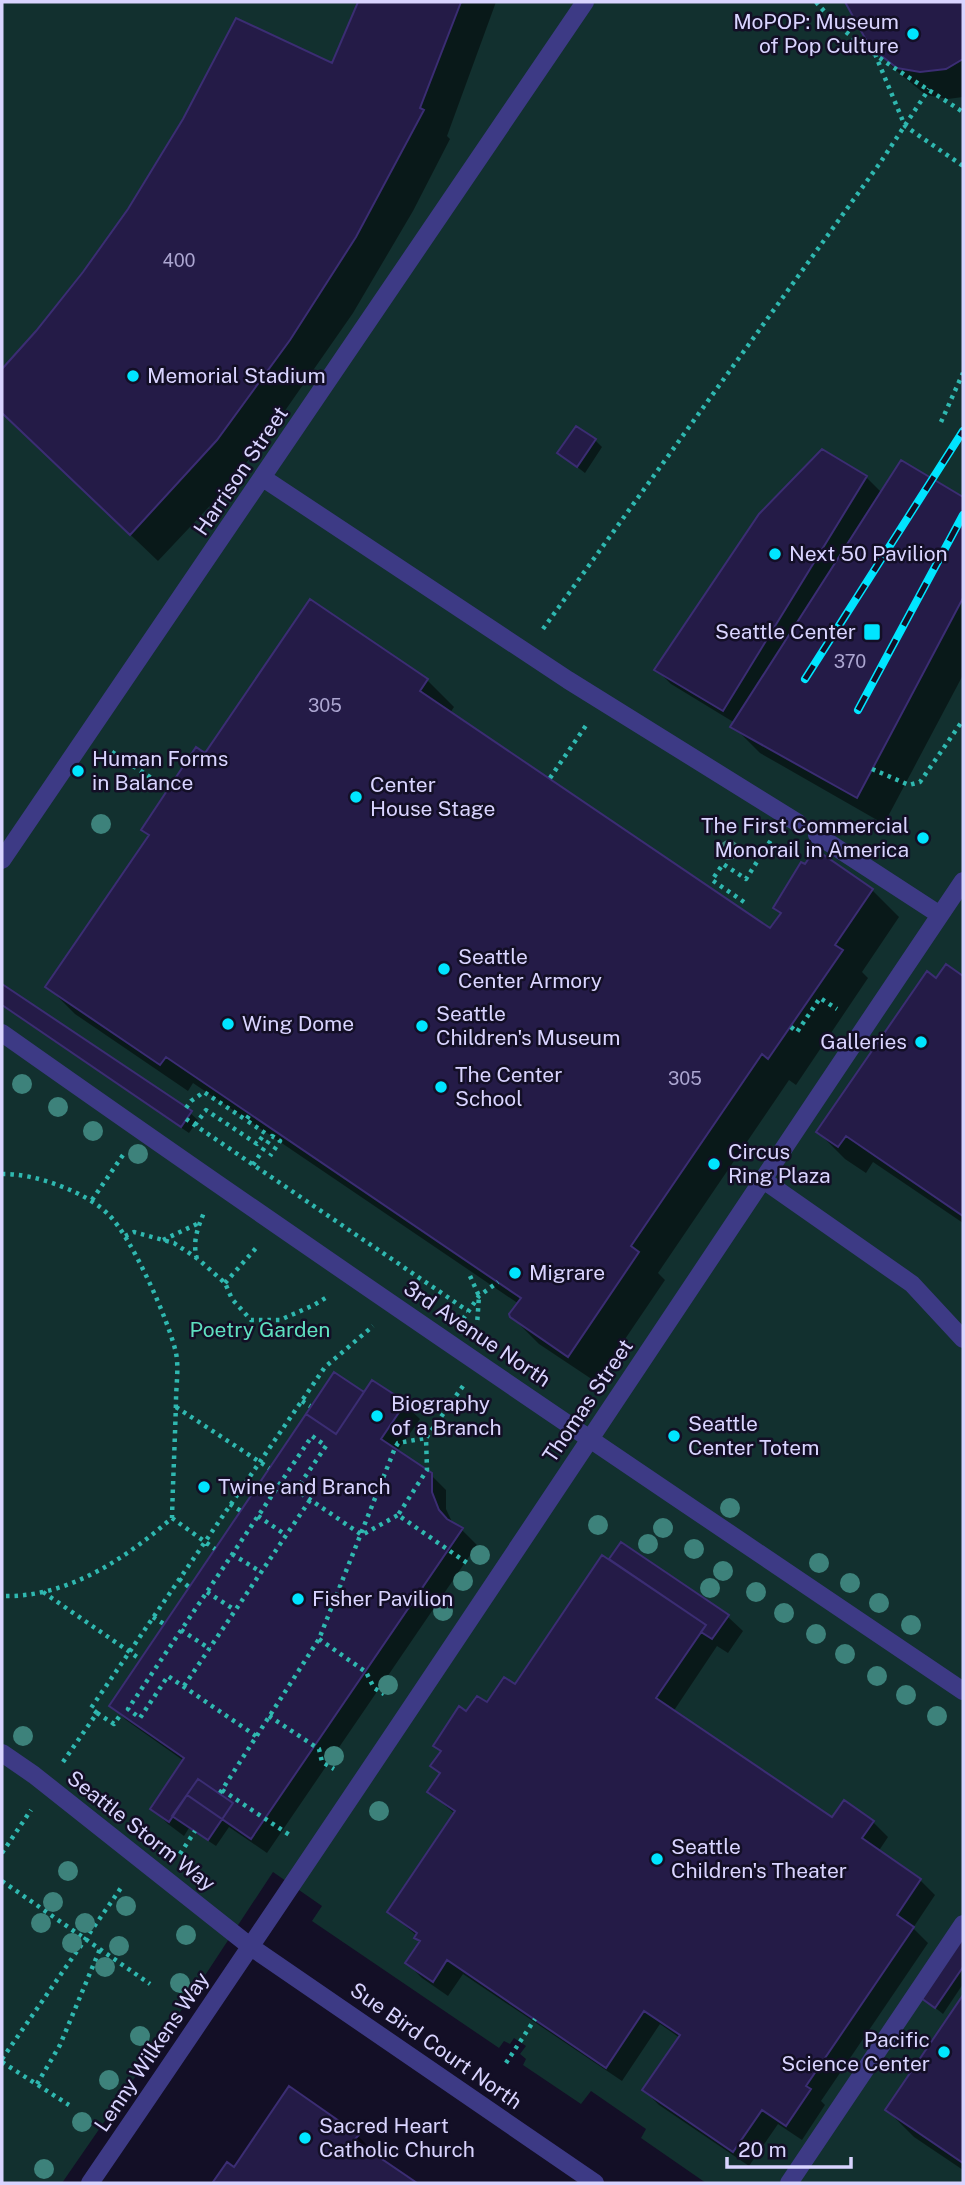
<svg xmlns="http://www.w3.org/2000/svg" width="965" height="2185" font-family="'Public Sans',sans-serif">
  <rect width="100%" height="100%" fill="#130f26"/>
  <path fill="#12302f" d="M2,2H963V2183H706L641,2138L646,2129L591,2091L581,2104L523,2065L526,2059L520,2054L526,2046L514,2038L510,2044L504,2041L499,2048L312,1921L322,1906L273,1872L200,1983L62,2183H2Z"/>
  <path fill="#0007" d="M360,2H496L447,136L450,139L413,211L353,313L266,438L222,493L158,561L2,412V371L37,332L332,65Z
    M843,2H963V97L948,99L926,95L900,74L872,46L850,8Z
    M595,440L602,447L585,473L559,453Z
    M902,462L963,499V675L884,824L760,753L733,726L735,723L671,684L656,669L866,477L882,493Z
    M427,680L454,707L450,713L771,931L782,914L775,907L872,890L899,917L862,972L868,978L796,1085L789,1080L658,1273L665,1280L596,1382L539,1344L511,1316L519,1304L193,1083L188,1091L75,1014L48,987L150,837L143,829L206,756Z
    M946,967L963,978V1223L873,1162L866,1173L845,1159L818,1132Z
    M2,987L190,1113L198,1120L189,1133L2,1006Z
    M364,1395L404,1404L420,1419L397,1452L431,1475L446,1490V1509L453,1524L462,1530L477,1545L267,1853L229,1827L216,1846L189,1828L184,1836L168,1824L153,1809L184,1761L126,1720L111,1705Z
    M621,1544L727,1616L743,1631L728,1653L717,1646L673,1712L832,1819L873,1822L888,1837L878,1852L920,1880L935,1895L913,1928L928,1943L821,2101L825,2105L802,2140L778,2124L749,2166L659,2105L644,2090L680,2038L660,2024L622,2081L463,1974L448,1996L422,1978L407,1963L421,1942L417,1936L389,1912L455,1814L429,1792L441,1775L433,1766L442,1752L435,1745L467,1713L487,1705L515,1687Z
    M963,1937V1984L943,2014L923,1998Z
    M963,1998V2170L914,2137L887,2110Z
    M358,2136L385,2163L414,2183L216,2182L234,2169Z"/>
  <path fill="#241b47" stroke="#3b2d73" stroke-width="2" d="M358,2H461L420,108L424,110L356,237L290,340L217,440L130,535L2,413V369L36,331L83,272L128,209L183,119L236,18L332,63Z
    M845,2H963V59L946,69L920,72L897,68L870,47Z
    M576,426L596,439L577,467L557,453Z
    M822,449L867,476L723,711L654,670L759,514Z
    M901,460L963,497V598L857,798L730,727Z
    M310,599L428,679L420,691L770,928L781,913L773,908L801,862L805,864L815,849L873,889L835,945L843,950L768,1059L762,1054L631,1246L639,1252L568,1357L510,1317L509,1314L521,1298L166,1057L160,1065L45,987L149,835L141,830L196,747L205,753Z
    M946,964L963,976V1216L846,1136L838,1147L816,1132L927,971L936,978Z
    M2,984L192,1111L181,1127L2,1005Z
    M334,1372L364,1392L336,1434L306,1414Z
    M372,1380L406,1402L381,1439L432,1473V1492L439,1510L447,1519L463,1528L251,1839L187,1795L169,1822L150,1809L184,1758L109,1706L306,1414L336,1434Z
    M621,1542L729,1615L712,1639L701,1632L706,1625L609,1559Z
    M602,1555L706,1625L656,1698L832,1817L844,1800L874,1821L862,1838L921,1879L897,1915L914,1927L806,2086L811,2089L786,2126L762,2110L733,2152L642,2090L680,2035L644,2011L606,2068L447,1960L433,1982L405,1963L420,1941L414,1938L417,1933L387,1912L455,1811L427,1792L440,1773L430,1766L441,1751L433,1746L459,1706L466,1711L477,1696L487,1702L504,1677L515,1684Z
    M198,1779L233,1803L208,1840L172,1816Z
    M963,1935V1967L935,2008L921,1998Z
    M963,1995V2163L885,2110Z
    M289,2086L359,2135L354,2140L417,2183L213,2182L227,2162L234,2167Z"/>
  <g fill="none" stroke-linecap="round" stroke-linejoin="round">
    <path stroke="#2fb8b0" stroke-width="4.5" stroke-dasharray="3.5 5" stroke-linecap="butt" d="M816,2C855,48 913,79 963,112
      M875,54L905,126L963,166
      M941,422L963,373
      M543,629L880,163L929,89
      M112,752L168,789
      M872,769L909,785L920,782L963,720
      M550,778L587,724
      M744,902L712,880L723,864L746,879L771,840
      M791,1027L797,1032L820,998L837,1009
      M186,1108L191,1101L204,1092L246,1120L250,1114
      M186,1119L468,1311
      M195,1125L206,1110L257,1144L265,1133L246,1120
      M253,1165L272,1136L280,1141L270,1156
      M2,1174C34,1173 87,1192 109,1215C132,1238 169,1321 176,1353C179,1368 176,1386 176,1401C175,1440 173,1479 172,1518C125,1559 67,1598 2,1596
      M92,1200L123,1155
      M125,1236L134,1232L174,1243L198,1259L225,1283L232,1299L251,1320H280L314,1305L327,1297
      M163,1240L199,1223
      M197,1259C192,1241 198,1227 205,1210
      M470,1276L479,1296L477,1325
      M225,1283L257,1247
      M463,1319L479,1296L498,1282
      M463,1386L426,1438L427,1470L398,1515L470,1565
      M302,1401L310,1406
      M176,1407L269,1468
      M230,1504L241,1511
      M258,1516L286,1535
      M172,1518L215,1549
      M232,1554L261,1572
      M179,1579L189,1587
      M43,1592L140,1659
      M207,1592L235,1610
      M153,1617L164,1624
      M181,1630L210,1649
      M319,1639L366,1672L374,1688L384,1694
      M184,1686L310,1500
      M97,1713L114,1724L121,1714
      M269,1716L319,1749L322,1762L334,1769
      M256,1736L168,1676L140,1718L128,1709L312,1436L326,1446L296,1490L362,1535L398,1515
      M63,1762L97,1713L91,1708L325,1367L373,1326
      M222,1790L291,1836
      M220,1793L319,1639L395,1448L398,1443L426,1438
      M2,1853L31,1810
      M180,1854L195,1831
      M2,1881L150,1984
      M2,2059L123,1885
      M2,2062L69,2105
      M506,2063L535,2019
      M37,2084L60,2045L100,1949"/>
    <path stroke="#3d3a85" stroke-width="18" d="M263,478L568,680L798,823
      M817,835L940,915
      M2,860L585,2
      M2,1033C319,1257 641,1474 963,1691
      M762,1179L912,1284L963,1339
      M2,1753L34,1775L251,1947L595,2183
      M90,2183C385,1752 671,1314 963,881
      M789,2183L963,1924"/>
    <defs>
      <path id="rail" d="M805,679L963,431
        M858,710L963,515"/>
    </defs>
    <use href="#rail" stroke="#00e5ff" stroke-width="8"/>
    <use href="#rail" stroke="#130f26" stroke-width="5" stroke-dasharray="16" stroke-linecap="butt"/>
  </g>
  <g fill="#3d827b">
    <circle cx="101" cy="824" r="10"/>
    <circle cx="729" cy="850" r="10"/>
    <circle cx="22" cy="1084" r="10"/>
    <circle cx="58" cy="1107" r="10"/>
    <circle cx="93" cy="1131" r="10"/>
    <circle cx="138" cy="1154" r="10"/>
    <circle cx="730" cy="1508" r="10"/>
    <circle cx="598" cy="1525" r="10"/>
    <circle cx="663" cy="1528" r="10"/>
    <circle cx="648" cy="1544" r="10"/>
    <circle cx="694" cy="1549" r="10"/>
    <circle cx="480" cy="1555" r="10"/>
    <circle cx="819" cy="1563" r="10"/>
    <circle cx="723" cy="1571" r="10"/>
    <circle cx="463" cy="1581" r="10"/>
    <circle cx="850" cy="1583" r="10"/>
    <circle cx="710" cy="1588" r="10"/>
    <circle cx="756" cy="1592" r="10"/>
    <circle cx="879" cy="1603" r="10"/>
    <circle cx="443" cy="1611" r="10"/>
    <circle cx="784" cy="1613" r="10"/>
    <circle cx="911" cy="1625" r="10"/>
    <circle cx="816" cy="1634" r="10"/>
    <circle cx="845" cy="1654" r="10"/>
    <circle cx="877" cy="1676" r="10"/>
    <circle cx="388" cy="1685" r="10"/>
    <circle cx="906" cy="1695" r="10"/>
    <circle cx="937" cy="1716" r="10"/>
    <circle cx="23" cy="1736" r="10"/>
    <circle cx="334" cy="1756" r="10"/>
    <circle cx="379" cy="1811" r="10"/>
    <circle cx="68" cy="1871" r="10"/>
    <circle cx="53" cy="1902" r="10"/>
    <circle cx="126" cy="1906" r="10"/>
    <circle cx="41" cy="1923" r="10"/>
    <circle cx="85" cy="1923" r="10"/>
    <circle cx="186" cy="1935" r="10"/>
    <circle cx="72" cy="1943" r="10"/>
    <circle cx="119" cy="1946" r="10"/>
    <circle cx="105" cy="1967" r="10"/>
    <circle cx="180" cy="1983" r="10"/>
    <circle cx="140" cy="2036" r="10"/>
    <circle cx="109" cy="2080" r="10"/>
    <circle cx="82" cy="2122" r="10"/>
    <circle cx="44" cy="2169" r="10"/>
  </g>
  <g fill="#00e5ff" stroke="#130f26" stroke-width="2.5">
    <circle cx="913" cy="34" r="7"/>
    <circle cx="133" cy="376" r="7"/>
    <circle cx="775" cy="554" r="7"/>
    <rect x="863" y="623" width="18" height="18" rx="3.5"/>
    <circle cx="78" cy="771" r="7"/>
    <circle cx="356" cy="797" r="7"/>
    <circle cx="923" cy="838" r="7"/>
    <circle cx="444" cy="969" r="7"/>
    <circle cx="228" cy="1024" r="7"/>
    <circle cx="422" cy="1026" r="7"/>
    <circle cx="921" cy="1042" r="7"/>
    <circle cx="441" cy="1087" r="7"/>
    <circle cx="714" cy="1164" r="7"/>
    <circle cx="515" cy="1273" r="7"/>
    <circle cx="377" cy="1416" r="7"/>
    <circle cx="674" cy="1436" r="7"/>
    <circle cx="204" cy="1487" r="7"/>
    <circle cx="298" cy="1599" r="7"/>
    <circle cx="657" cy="1859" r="7"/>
    <circle cx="944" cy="2052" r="7"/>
    <circle cx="305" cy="2138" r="7"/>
  </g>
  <g text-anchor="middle" stroke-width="5" stroke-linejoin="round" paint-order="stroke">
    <g font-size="18" fill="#aca6d1">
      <text x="179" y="267">400</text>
      <text x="850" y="668">370</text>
      <text x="325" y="712">305</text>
      <text x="685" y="1085">305</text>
    </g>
    <g font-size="21" fill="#d9d4ff" stroke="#130f26" text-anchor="start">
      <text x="899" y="29" text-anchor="end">MoPOP: Museum<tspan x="899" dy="24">of Pop Culture</tspan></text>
      <text x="147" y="383">Memorial Stadium</text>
      <text x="789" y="561">Next 50 Pavilion</text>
      <text x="856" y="639" text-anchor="end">Seattle Center</text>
      <text x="92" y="766">Human Forms<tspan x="92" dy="24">in Balance</tspan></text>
      <text x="370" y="792">Center<tspan x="370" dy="24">House Stage</tspan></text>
      <text x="909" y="833" text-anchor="end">The First Commercial<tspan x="909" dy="24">Monorail in America</tspan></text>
      <text x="458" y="964">Seattle<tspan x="458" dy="24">Center Armory</tspan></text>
      <text x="436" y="1021">Seattle<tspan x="436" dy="24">Children's Museum</tspan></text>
      <text x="242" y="1031">Wing Dome</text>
      <text x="907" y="1049" text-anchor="end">Galleries</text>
      <text x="455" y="1082">The Center<tspan x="455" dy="24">School</tspan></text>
      <text x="728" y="1159">Circus<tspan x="728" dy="24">Ring Plaza</tspan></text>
      <text x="529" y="1280">Migrare</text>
      <text x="391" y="1411">Biography<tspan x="391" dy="24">of a Branch</tspan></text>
      <text x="688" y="1431">Seattle<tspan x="688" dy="24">Center Totem</tspan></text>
      <text x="218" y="1494">Twine and Branch</text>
      <text x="312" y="1606">Fisher Pavilion</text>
      <text x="671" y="1854">Seattle<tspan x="671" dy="24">Children's Theater</tspan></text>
      <text x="930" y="2047" text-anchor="end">Pacific<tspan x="930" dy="24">Science Center</tspan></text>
      <text x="319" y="2133">Sacred Heart<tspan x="319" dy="24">Catholic Church</tspan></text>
    </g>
    <g font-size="21" fill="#d9d4ff" stroke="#130f26">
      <text transform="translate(241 471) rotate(-56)" y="7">Harrison Street</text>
      <text transform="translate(477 1334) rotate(34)" y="7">3rd Avenue North</text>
      <text transform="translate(588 1401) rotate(-56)" y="7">Thomas Street</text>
      <text transform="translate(141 1831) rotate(38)" y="7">Seattle Storm Way</text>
      <text transform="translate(436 2046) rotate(35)" y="7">Sue Bird Court North</text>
      <text transform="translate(152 2052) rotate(-56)" y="7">Lenny Wilkens Way</text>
    </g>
    <g font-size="21" fill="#5fe0c0" stroke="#130f26">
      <text x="260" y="1337">Poetry Garden</text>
    </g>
  </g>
  <rect width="965" height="2185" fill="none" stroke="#d9d4ff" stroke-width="7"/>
  <path d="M727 2157v10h124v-10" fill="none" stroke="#d9d4ff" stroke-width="3.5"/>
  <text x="738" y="2157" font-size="21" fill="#d9d4ff" stroke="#130f26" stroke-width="5" paint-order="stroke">20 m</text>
</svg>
